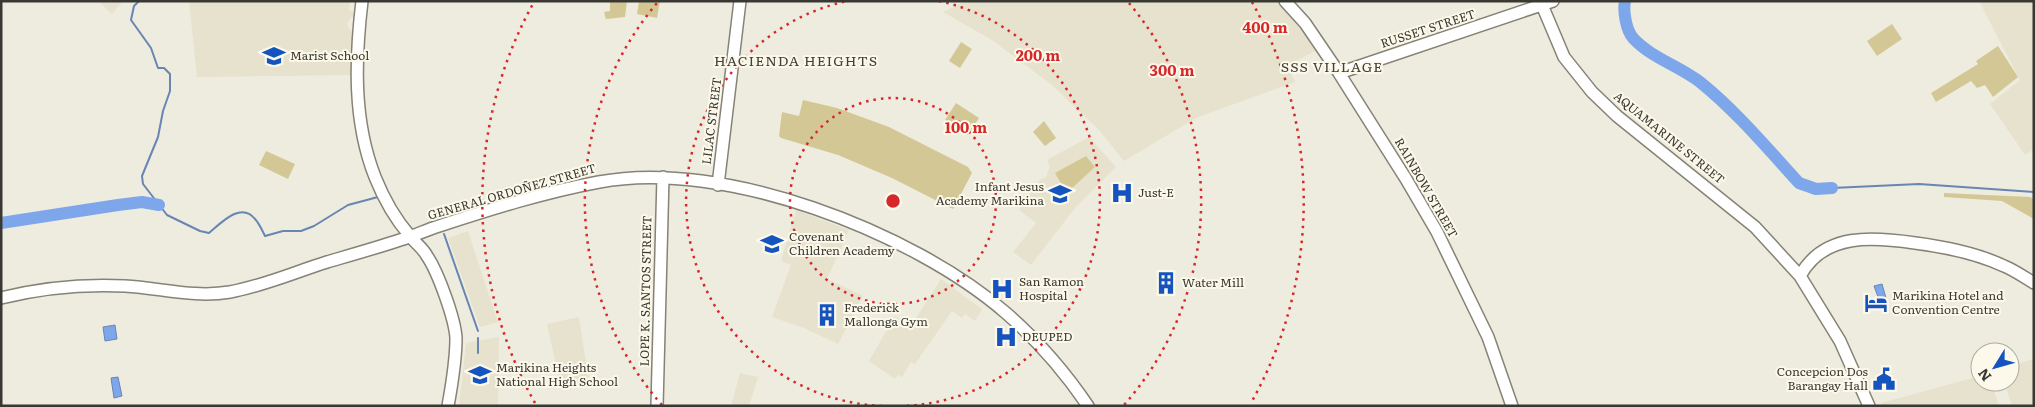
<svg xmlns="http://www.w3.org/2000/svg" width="2035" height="407" font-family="Literata,serif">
  <rect width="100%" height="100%" fill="#eeecde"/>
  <path fill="#e7e2cd" d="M98,1H123L112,14Z
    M189,1H350L349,11L357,12L356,18L351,17L347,24L349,29L355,33L352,75L197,77Z
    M966,1H1278L1304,33L1315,51L1288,65L1295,82L1196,118L1124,161L1100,131L1052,85L992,40L943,12Z
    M1979,1H2034V149L2025,155L1990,104L2020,80Z
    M1089,137L1116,167L1075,208L1031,265L1013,252L1036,223L1019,210L1040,180L1046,177L1050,166L1047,160Z
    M796,210L849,230L827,279L863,296L838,344L804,328L772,317L791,265L781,261Z
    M468,231L498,322L480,327L448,238Z
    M941,279L982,309L981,311L975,321L965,314L962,318L952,311L915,364L911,362L902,377L898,375L895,379L869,361L895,316L911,326Z
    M579,317L589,383L561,387L547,324Z
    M499,337L498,406H459L466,343Z
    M2034,359V406H2012L2004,382H2010V366Z
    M740,373L758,377L749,406H731Z
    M1980,376V382H1991L1999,406H1882L1881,403Z"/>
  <path fill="#d3c895" d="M610,1H627L625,17L606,19L604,12L610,11Z
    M639,1H660L657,18L637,14Z
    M1892,24L1902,39L1877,56L1867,41Z
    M961,42L972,49L960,68L949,61Z
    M1998,46L2018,77L1993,97L1985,85L1977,88L1971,81L1936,102L1931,93L1978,64L1976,61Z
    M803,100L837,108L889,127L968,167L972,173L953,209L892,178L838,155L781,138L779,136L782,112L799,116Z
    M956,103L979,118L968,135L945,120Z
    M1044,121L1056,138L1045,146L1033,132Z
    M266,151L295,164L288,179L259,165Z
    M1086,156L1095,167L1057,202L1050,193L1062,185L1055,173Z
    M1944,193L2030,197L2034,199V219L2002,201L1944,197Z"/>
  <path fill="#7ea6eb" stroke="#6985b4" d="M1882,284L1886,298L1882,299L1883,302L1876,304L1875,298L1878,297L1874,286Z
    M115,325L117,339L105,341L103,327Z
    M118,377L122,396L114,398L111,378Z"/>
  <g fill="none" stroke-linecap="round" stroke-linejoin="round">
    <path stroke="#6985b4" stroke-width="2" d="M139,1L134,6L131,20L151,48L158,68H164L170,74V91L163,111L158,137L142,176L143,184L167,215L200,231L209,233C221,223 241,201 255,219C259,223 262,230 265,236L283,231H301L314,226L348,205L378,197
      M1832,188L1919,184L2034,192
      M444,234L478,331
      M478,353V338"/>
    <path stroke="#7ea6eb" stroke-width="12" d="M1625,1C1623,11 1626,30 1633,38C1650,57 1679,66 1700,82C1736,111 1767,148 1799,183L1816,189L1832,188
      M1,223L118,205L142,202L159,205"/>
    <defs>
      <path id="secondary" d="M362,1C355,60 353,121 375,177C383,197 396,220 410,236C415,243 423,248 427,256C438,272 455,319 456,338C456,360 452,384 448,406
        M1285,1L1305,23L1339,73L1406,179L1437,232L1488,337L1512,406
        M1542,5L1564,57L1592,92L1617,116L1755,227L1800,276L1840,341L1869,406
        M1339,73L1553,1
        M718,185L740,1
        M1800,276C1824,232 1874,237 1915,243C1946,247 1976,253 2004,266C2014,270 2024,277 2034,283
        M1,298C41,288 84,284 125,286C161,288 194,298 230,292C263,286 295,272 327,262C351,255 376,248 400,240C414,236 426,230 439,226C491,209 545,192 599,182C722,158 913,232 1006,313C1036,339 1065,372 1088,406
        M657,406L663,177"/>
    </defs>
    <use href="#secondary" stroke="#858276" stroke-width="14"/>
    <use href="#secondary" stroke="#fff" stroke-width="11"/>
  </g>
  <g fill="none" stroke="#d62828" stroke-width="2.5" stroke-dasharray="2.5 5">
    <circle cx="893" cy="201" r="103"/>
    <path d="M882 406A205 205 0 0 1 847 1M939 1A205 205 0 0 1 904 406"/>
    <path d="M662 405A308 308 0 0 1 657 3M1129 3A308 308 0 0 1 1124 405"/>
    <path d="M535 403A411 411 0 0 1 534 2M1252 2A411 411 0 0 1 1251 403"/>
  </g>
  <defs>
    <symbol id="school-bare" viewBox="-9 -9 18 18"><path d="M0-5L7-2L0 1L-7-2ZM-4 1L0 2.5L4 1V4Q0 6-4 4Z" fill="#1553be" stroke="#fcf9eb" stroke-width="2.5" paint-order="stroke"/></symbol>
    <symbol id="hospital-bare" viewBox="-9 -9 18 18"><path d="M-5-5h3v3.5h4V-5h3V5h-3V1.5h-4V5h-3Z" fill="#1553be" stroke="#fcf9eb" stroke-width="2.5" paint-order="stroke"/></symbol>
    <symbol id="building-bare" viewBox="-9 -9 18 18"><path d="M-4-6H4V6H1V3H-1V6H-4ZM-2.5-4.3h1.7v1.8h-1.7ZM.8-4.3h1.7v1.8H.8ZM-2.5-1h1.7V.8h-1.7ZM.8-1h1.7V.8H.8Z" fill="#1553be" stroke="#fcf9eb" stroke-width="2.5" paint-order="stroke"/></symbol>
    <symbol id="hotel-bare" viewBox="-9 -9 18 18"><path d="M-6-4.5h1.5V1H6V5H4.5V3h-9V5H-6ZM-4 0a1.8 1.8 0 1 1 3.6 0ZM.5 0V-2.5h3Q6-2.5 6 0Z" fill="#1553be" stroke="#fcf9eb" stroke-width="2.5" paint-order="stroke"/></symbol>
    <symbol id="civic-bare" viewBox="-9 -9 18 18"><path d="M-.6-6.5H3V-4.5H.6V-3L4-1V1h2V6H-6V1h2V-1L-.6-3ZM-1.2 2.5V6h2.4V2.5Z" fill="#1553be" stroke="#fcf9eb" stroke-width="2.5" paint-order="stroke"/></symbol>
  </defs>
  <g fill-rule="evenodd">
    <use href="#school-bare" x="258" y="40" width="32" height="32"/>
    <use href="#hospital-bare" x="1106" y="177" width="32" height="32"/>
    <use href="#school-bare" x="1044" y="178" width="32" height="32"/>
    <use href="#school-bare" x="756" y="228" width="32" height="32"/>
    <use href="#building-bare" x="1150" y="267" width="32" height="32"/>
    <use href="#hospital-bare" x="986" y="273" width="32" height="32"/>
    <use href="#hotel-bare" x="1860" y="287" width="32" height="32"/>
    <use href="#building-bare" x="811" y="299" width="32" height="32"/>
    <use href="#hospital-bare" x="990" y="321" width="32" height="32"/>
    <use href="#school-bare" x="464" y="359" width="32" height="32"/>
    <use href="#civic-bare" x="1868" y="363" width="32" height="32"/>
  </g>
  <g text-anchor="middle" stroke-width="4" stroke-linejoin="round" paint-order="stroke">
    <g font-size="12" fill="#393832" stroke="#fcf9eb">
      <text transform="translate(1428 29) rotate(-18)" y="4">RUSSET STREET</text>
      <text transform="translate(712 121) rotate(-83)" y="4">LILAC STREET</text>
      <text transform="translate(1669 138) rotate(39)" y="4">AQUAMARINE STREET</text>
      <text transform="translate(1426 188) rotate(60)" y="4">RAINBOW STREET</text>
      <text transform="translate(512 192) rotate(-16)" y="4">GENERAL ORDOÑEZ STREET</text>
      <text transform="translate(646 291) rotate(-89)" y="4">LOPE K. SANTOS STREET</text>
    </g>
    <g font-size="12" fill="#393832" stroke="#fcf9eb" text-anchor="start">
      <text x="290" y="60">Marist School</text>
      <text x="1044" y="191" text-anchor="end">Infant Jesus<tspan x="1044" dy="14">Academy Marikina</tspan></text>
      <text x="1138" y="197">Just-E</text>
      <text x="789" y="241">Covenant<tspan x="789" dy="14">Children Academy</tspan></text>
      <text x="1019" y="286">San Ramon<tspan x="1019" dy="14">Hospital</tspan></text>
      <text x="1182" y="287">Water Mill</text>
      <text x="1892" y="300">Marikina Hotel and<tspan x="1892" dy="14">Convention Centre</tspan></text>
      <text x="844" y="312">Frederick<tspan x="844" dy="14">Mallonga Gym</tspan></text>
      <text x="1022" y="341">DEUPED</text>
      <text x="496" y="372">Marikina Heights<tspan x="496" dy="14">National High School</tspan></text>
      <text x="1868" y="376" text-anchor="end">Concepcion Dos<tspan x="1868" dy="14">Barangay Hall</tspan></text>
    </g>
    <g font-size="14" letter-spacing="1" fill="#444136" stroke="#fcf9eb">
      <text x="796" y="66">HACIENDA HEIGHTS</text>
      <text x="1332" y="72">SSS VILLAGE</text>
    </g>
  </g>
  <circle cx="893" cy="201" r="8" fill="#d62828" stroke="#fcf9eb" stroke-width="2.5"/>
  <g font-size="15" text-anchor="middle" font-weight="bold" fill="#d62828" stroke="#fcf9eb" stroke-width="4" stroke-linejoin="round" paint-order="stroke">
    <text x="1265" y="33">400 m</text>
    <text x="1038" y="61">200 m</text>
    <text x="1172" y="76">300 m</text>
    <text x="966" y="133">100 m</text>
  </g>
  <rect width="2035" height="407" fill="none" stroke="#393832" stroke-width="5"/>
  <g transform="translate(1995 367) rotate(233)"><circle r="24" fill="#fcf9eb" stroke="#aeaca1"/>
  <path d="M0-4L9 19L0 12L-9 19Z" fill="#1553be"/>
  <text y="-8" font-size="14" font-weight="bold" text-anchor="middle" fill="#393832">N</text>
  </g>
</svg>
